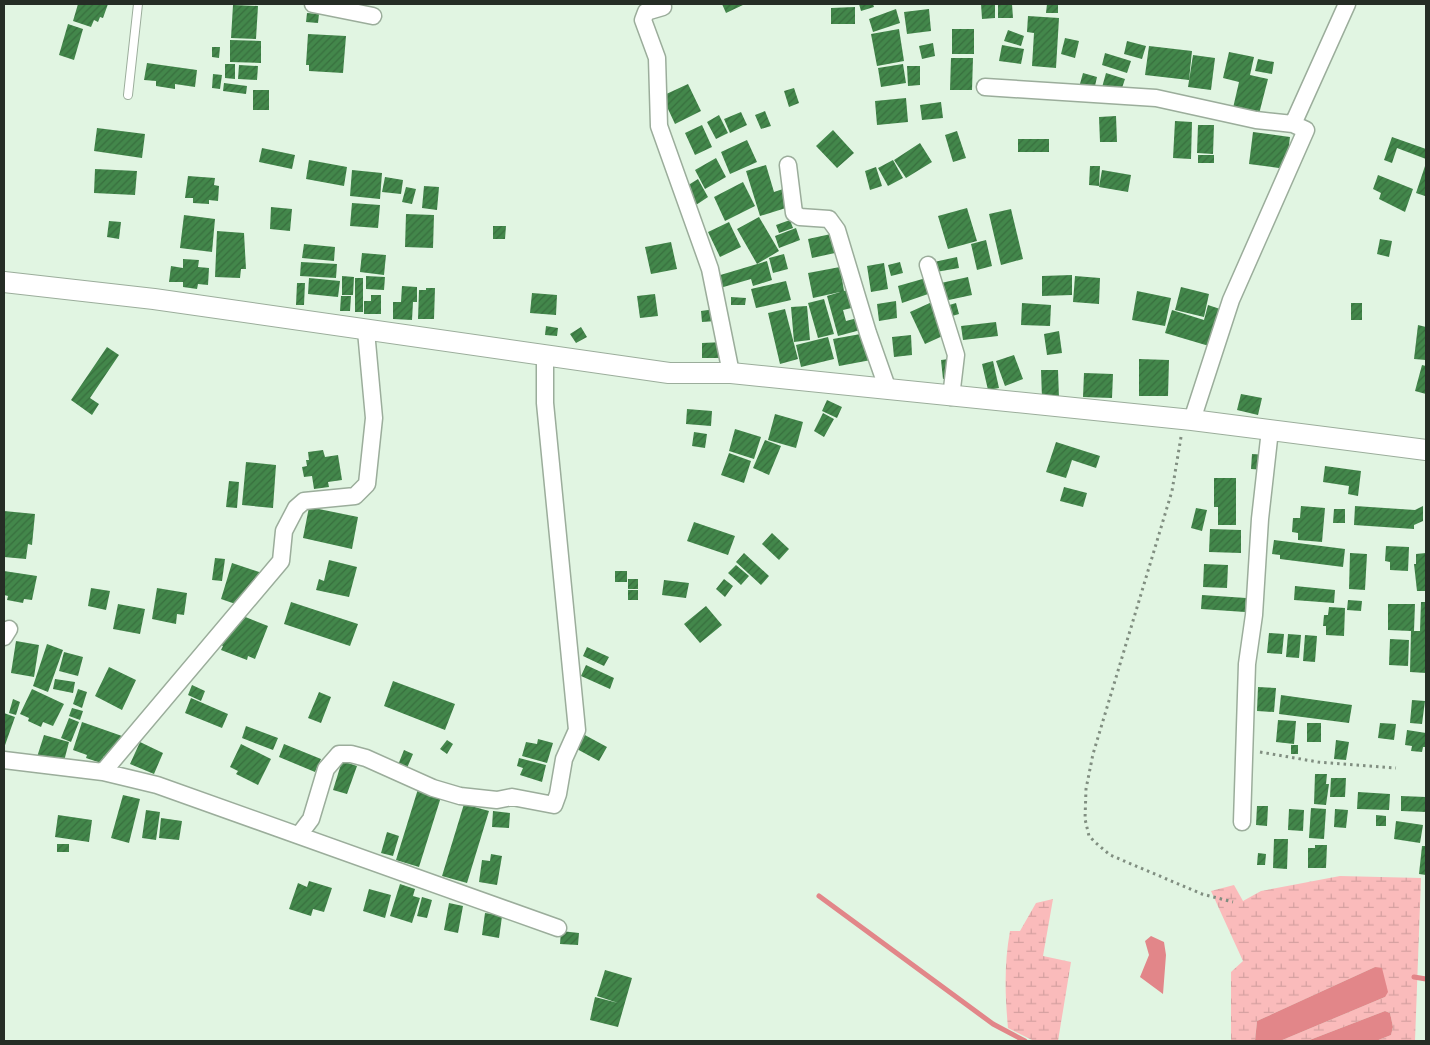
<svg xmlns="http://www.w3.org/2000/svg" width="1430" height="1045" font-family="'Titillium Web',sans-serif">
  <defs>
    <pattern id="wetland-marsh" width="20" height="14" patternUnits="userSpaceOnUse" patternTransform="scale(1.25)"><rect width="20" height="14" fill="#fabbbb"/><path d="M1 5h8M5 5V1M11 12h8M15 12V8" fill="none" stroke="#d6a1a1"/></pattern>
    <pattern id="building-hatch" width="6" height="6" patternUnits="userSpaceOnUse" patternTransform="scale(1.25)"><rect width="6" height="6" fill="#43874b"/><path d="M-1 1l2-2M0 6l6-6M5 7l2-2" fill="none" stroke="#386f3e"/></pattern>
  </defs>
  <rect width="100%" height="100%" fill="#e1f5e2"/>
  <path fill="url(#wetland-marsh)" d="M1340,876L1421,878L1415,1041H1376L1391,1035L1393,1027L1390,1013L1385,1011L1307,1041H1280L1385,997L1375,967L1257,1021L1255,1041H1231V972L1243,961L1211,891L1234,885L1243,901L1261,891Z
    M1053,899L1043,956L1071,962L1058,1041H1034L1008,1028C1005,995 1004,964 1010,931H1020L1036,903Z"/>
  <path fill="#e28689" d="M1151,936L1164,942L1166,955L1163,994L1140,977L1149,955L1145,941Z
    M1375,967L1382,968L1388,992L1385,997L1280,1041H1255L1257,1021Z
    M1385,1011L1390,1013L1393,1027L1391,1035L1376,1041H1307Z"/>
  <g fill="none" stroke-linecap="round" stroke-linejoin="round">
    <path stroke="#e28689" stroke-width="5" d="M819,896L993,1024L1025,1041
      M1414,977L1426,979"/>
  </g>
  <path fill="url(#building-hatch)" d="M78,4H108L103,18L100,17L98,22L94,20L91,27L73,21Z
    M722,4H745L726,13Z
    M859,4H873L874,7L861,11Z
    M981,4H995V18L982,19Z
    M998,4H1012L1013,18H998Z
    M1047,4H1058V13H1046Z
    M233,5L258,6L256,39L231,38Z
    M855,7V24H831V8Z
    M896,9L900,23L873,32L869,19Z
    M929,9L931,31L907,34L904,12Z
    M307,13L319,14L318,23L306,22Z
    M1028,16L1059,18L1056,68L1032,66L1034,33L1027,32Z
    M68,24L83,29L74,60L59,55Z
    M899,29L904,61L877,66L871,34Z
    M952,29H974V54H952Z
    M1008,30L1024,36L1021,46L1004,41Z
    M308,34L346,36L343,73L309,71V65H306Z
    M1065,38L1079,41L1075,58L1061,54Z
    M230,40L261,41V63L230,62Z
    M1127,41L1146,46L1142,59L1124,54Z
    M933,43L935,56L922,59L919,46Z
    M1002,45L1024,49L1021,64L999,61Z
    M1149,46L1192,51L1189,80L1145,75Z
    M212,47H220L219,58L212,57Z
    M1229,52L1254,57L1250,75L1268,79L1259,114L1233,108L1239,82L1223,78Z
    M1105,53L1131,61L1127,73L1102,65Z
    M1193,55L1215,58L1211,90L1188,87Z
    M951,58H973L972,90H950Z
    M1258,59L1274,62L1272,74L1255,71Z
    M147,63L197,70L195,87L175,84V89L156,86V81L144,80Z
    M225,64H235V79L225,78Z
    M903,64L906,83L881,87L878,68Z
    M239,65L258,66L257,80L238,79Z
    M907,66H920V85L908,86Z
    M1083,73L1097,77L1093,95L1078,91Z
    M1106,73L1125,79L1119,97L1101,91Z
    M213,74L222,75L220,89L212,88Z
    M224,83L247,86L246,94L223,91Z
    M688,84L701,111L675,124L662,96Z
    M794,88L799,103L789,107L784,91Z
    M253,90H269V110H253Z
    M906,98L908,122L877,125L875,101Z
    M941,102L943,118L922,120L920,105Z
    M765,111L771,126L761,129L755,115Z
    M741,112L747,125L730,133L724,119Z
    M719,115L728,133L716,139L707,122Z
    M1116,116L1117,142H1100L1099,117Z
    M1175,121L1192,122L1191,159L1173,158Z
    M702,125L712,147L695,155L685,133Z
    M1198,125H1214L1213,154L1197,153Z
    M97,128L145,134L142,158L94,151Z
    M833,130L854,153L837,168L816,146Z
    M957,131L966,158L953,162L945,135Z
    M1253,132L1290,137L1286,169L1249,164Z
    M1392,137L1426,149V159L1397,148L1392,163L1384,160Z
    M1018,139H1049V152H1018Z
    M747,140L757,162L730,174L721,152Z
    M920,143L932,162L906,178L894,160Z
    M262,148L295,155L292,169L259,162Z
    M1198,155H1214V163H1198Z
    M716,158L726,177L705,189L695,170Z
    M309,160L347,167L344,186L306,179Z
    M893,160L903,178L888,186L878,168Z
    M1426,163V193L1425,196L1416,193Z
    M766,165L774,192L783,189L789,207L760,216L746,171Z
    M1090,166H1100L1099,186L1089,185Z
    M876,167L882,186L870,190L865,171Z
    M95,169L137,171L135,195L94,193Z
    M352,170L382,173L380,199L350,196Z
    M1102,170L1131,175L1128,192L1099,187Z
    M1378,175L1413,189L1405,212L1379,199L1381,193L1373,189Z
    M188,176L215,178L214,185L219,186L218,201L209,200V204L193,203V198H185Z
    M385,177L403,180L401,194L382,192Z
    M698,179L708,197L693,207L682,189Z
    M743,182L755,206L725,221L714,197Z
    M424,186L439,187L437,210L422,208Z
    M406,187L416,189L412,204L402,202Z
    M352,203L380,205L378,228L350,226Z
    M271,207L292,209L290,231L270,229Z
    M967,208L977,241L948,249L938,216Z
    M1011,209L1023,259L1001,265L989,214Z
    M406,214L434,215L433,248L405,247Z
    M184,215L215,219L212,252L180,248Z
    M759,217L779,251L757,264L737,229Z
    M790,220L793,228L779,233L776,225Z
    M109,221L121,222L119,239L107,237Z
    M729,222L741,247L720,257L708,232Z
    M493,226H506L505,239H493Z
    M796,228L800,240L779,248L775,236Z
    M217,231L244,233L246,269H241L240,278L215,277Z
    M831,234L835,253L812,258L808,239Z
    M1380,239L1392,241L1389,257L1377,254Z
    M986,240L992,266L977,270L971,244Z
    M671,242L677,269L651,274L645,247Z
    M304,244L335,247L334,261L302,258Z
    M362,253L386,255L384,275L360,272Z
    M784,254L788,269L773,273L769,258Z
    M957,257L959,268L936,272L934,262Z
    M183,259L199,260L198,267L209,268L208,285L198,284L197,289L183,287V282H169L171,266L183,268Z
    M767,261L772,280L753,286L751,279L720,288L717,276Z
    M301,262L337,264L336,278L300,276Z
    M900,262L903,273L891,276L888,265Z
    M884,263L888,289L871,292L867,266Z
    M840,267L844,291L859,287L864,305L843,310L846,321L865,316L868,328L838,336L827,296L840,292L813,298L808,273Z
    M1072,275V295L1042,296V276Z
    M342,276L354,277L353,295H342Z
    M366,276L385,277L384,290L366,289Z
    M1075,276L1100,278L1099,304L1073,302Z
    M968,277L972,295L944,301L941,283Z
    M309,278L340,281L338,297L308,294Z
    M355,278H363V312H355Z
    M926,278L931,293L902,303L898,286Z
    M786,281L791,300L756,308L751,289Z
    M297,283H305L304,305H296Z
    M402,286L417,287V302H413L412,320L393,319V302H401Z
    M1181,287L1209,294L1204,317L1175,310Z
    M426,288H435L434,319H418L419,290H426Z
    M1137,291L1171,298L1165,326L1132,320Z
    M532,293L557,295L556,315L530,313Z
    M655,294L658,316L640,318L637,296Z
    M371,295H381V314H364V301H371Z
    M341,296H351L350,311H340Z
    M731,297L746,298L745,305H731Z
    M824,299L834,334L818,338L808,303Z
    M896,301L897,318L879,321L877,304Z
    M932,302L947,334L925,344L910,312Z
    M956,303L959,314L949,317L946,306Z
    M1022,303L1051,305L1050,326L1021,325Z
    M1351,303H1362V320H1351Z
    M1208,305L1220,309L1209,346L1165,333L1172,310L1204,320Z
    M807,306L810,340L794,342L791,307Z
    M715,309L716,321L702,322L701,311Z
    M785,309L798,359L780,364L768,313Z
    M996,322L998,336L963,340L961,326Z
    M1418,325L1426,327V360L1414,359Z
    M546,326L558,328L557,336L545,335Z
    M581,327L587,337L576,343L570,334Z
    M1059,331L1062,353L1047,355L1044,334Z
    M866,333L871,360L839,366L833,339Z
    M911,335L912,355L894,357L892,337Z
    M828,337L834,359L801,367L796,345Z
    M724,342V358H702V343Z
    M107,347L119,355L90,398L99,404L92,415L71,400Z
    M1014,355L1023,379L1005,386L996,361Z
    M949,359L951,378L943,379L941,360Z
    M1139,359L1169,360L1168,396H1139Z
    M993,361L999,388L988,390L982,364Z
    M1422,365L1426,366V394L1415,391Z
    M1041,370H1058L1059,398H1042Z
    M1084,373L1113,374L1112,398L1083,397Z
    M1241,394L1262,398L1258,415L1237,410Z
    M827,400L842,407L837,418L822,411Z
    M687,409L712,411L711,426L686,424Z
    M823,413L834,419L824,437L814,431Z
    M775,414L803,422L796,448L768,440Z
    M735,429L761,437L754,459L729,451Z
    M694,432L707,434L705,448L692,446Z
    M765,440L781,446L769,475L753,468Z
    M1056,442L1100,456L1096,468L1072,460L1066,478L1046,472Z
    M323,450L325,457L338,455L342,480L328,482L329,487L314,489L312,476L304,477L302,467L307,466L306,460H309L308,452Z
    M729,453L751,461L744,483L721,475Z
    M1252,454L1267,455L1266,470L1251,469Z
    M246,462L276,465L273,508L242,505Z
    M1325,466L1361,471L1358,496L1348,494L1349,486L1323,482Z
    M1214,478H1236V525H1218V507H1214Z
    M229,481L239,482L237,508L226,507Z
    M1064,487L1087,493L1083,507L1060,501Z
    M1301,506L1325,508L1322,542L1298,540V533L1292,532L1293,518H1300Z
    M1355,506L1415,510L1423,506V521L1414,525V529L1354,525Z
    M309,507L358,517L352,549L303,538Z
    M1196,508L1207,510L1202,531L1191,528Z
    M1334,509H1345V523H1333Z
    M4,511L35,514L32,545L28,544L26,559L4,557Z
    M694,522L735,536L728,555L687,541Z
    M1210,529L1241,530V553L1209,552Z
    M772,533L789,549L779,560L762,544Z
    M1274,540L1345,549L1343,567L1280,559V555L1272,554Z
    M1386,546L1409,547L1408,571L1390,570V562L1385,561Z
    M744,553L769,576L761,585L736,562Z
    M1350,553L1367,554L1365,590L1349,589Z
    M1426,553V591H1417L1414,564H1416V554Z
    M215,558L225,559L222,581L212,580Z
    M329,560L357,567L349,597L316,590L319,579L324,581Z
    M232,563L262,573L250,609L221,599Z
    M1204,564L1228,565L1227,588L1203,587Z
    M736,565L749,576L741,585L728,573Z
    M4,571L37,576L32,600L24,599L23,603L7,600L8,596L4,595Z
    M615,571H627V582H615Z
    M628,579H638V589H628Z
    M724,579L733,586L725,597L716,589Z
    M664,580L689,583L686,598L662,595Z
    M1295,586L1335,590L1334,603L1294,600Z
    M91,588L110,591L106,610L88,606Z
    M157,588L187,593L184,615L177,614L176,624L152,619Z
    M628,590H638V600H628Z
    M1202,595L1246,598L1245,612L1201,609Z
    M1348,600L1362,601L1361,611L1347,610Z
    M291,602L358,624L350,646L284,624Z
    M1421,602H1426V673L1410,672L1411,631L1388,630V604H1415L1414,631H1420Z
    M118,604L145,609L140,634L113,629Z
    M706,606L722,625L700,643L684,624Z
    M1329,607L1345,608L1344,636L1326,635V626H1323L1324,615H1328Z
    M228,610L268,626L255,659L248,656L247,660L221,650L223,646L215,642Z
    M1269,633L1284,634L1282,654L1267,653Z
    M1288,634L1301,635L1299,658L1286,657Z
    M1305,635L1317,636L1315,662L1303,661Z
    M1390,639L1409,640L1408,666L1389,665Z
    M16,641L39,645L34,677L11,673Z
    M47,644L63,650L48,692L33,686Z
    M587,647L609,657L604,666L583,656Z
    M64,652L83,657L78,676L59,671Z
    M586,665L614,678L610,689L581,676Z
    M109,667L136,680L122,710L95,696Z
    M55,679L75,682L73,693L53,689Z
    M393,681L455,704L445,730L384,706Z
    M192,685L205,691L201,701L188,695Z
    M1258,687L1276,688L1274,712L1257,711Z
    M32,689L64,704L53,726L43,722L41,727L28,721L29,718L20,714Z
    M78,689L87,692L82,708L73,704Z
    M319,692L331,697L321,723L308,718Z
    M1281,695L1352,705L1349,723L1279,714Z
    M191,698L228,714L222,728L185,713Z
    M13,699L20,702L16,715L9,713Z
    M1412,700L1425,701L1422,724L1410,723Z
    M72,708L83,711L80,720L69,716Z
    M4,713L15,717L4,748Z
    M69,718L79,722L71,742L61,738Z
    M1278,720L1296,721L1294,744L1276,742Z
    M82,722L122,736L114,759L104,756L101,763L86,758L87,755L73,750Z
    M1307,723H1321V742H1307Z
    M1380,723L1396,724L1394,740L1378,738Z
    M246,726L278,738L273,750L242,738Z
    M1407,730L1426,733V747H1423L1422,752L1411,751L1412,746L1405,745Z
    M583,734L607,747L599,761L575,748Z
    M44,735L69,742L63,765L37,757Z
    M538,739L553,743L547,763L522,756L526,742L537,744Z
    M447,740L453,744L447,754L440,749Z
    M1336,740L1349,742L1346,760L1334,759Z
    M140,742L163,753L154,774L130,764Z
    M241,744L271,759L258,785L236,774L238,771L230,767Z
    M284,744L321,759L315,772L279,757Z
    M1291,745H1298V754H1291Z
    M404,750L413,754L407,768L398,765Z
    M519,758L546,765L542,782L520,775L523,768L517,766Z
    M342,761L357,766L347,794L333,790Z
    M1315,774H1327L1326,784H1329L1326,805L1314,804Z
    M1331,778H1346L1345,797H1330Z
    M418,789L441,797L419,867L396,860Z
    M1358,792L1390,794L1389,810L1357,809Z
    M123,795L140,799L129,843L111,838Z
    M1401,796L1426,797V812L1401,811Z
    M464,804L489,811L467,883L442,876Z
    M1257,806H1268L1267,826L1256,825Z
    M1311,808L1326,809L1324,839L1309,838Z
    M1289,809L1304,810L1303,831L1288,830Z
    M1335,809L1348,810L1346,828L1334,827Z
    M146,810L160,812L156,840L142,838Z
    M493,811L510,813L509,828L492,827Z
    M58,815L92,820L89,842L55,837Z
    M1376,815L1386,816V826H1376Z
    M161,818L182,821L179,840L159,838Z
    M1396,821L1423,825L1420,843L1394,839Z
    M387,832L399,836L393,856L381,853Z
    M1274,839H1288L1287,869L1273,868Z
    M57,844H69V852H57Z
    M1315,845H1327L1326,868H1308V848H1315Z
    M1422,846H1426V875L1419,874Z
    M1258,853L1266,854L1265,865H1257Z
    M491,854L502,856L497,885L479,882L482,860L490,861Z
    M309,881L332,888L324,912L313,909L311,916L289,909L298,883L307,887Z
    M400,884L415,889L413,896L420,898L412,923L390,916Z
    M369,889L391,895L385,918L363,911Z
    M422,897L432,900L427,918L417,916Z
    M449,903L463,906L458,933L444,930Z
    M493,908L503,909L499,938L482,935L485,913L492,914Z
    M561,931L579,933L578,945L560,944Z
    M605,970L632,978L618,1027L590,1020L595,997L618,1003L597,996Z"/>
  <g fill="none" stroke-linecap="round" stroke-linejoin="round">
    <defs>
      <path id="service" d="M128,95L138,4"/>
      <path id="minor" d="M313,4L373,16
        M663,7L646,12L643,20L657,58L659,126L710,269L731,373
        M985,87L1156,98L1256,120L1293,124
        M788,165L794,213L800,217L829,219L837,230L868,333L888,390
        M928,265L956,355L951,397
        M1192,420L1231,300L1306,130L1293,124L1347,4
        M4,637L9,629
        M4,760L103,772L157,785L558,928
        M103,772L281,561L284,531L296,508L304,501L355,496L367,484L374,418L366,331
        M1242,822L1247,664L1254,615L1260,519L1270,430
        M299,835L311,819L326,769L339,754H351L366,758L433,788L460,796L497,800L512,797L554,805L558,794L564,759L577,730L545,403V356"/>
      <path id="tertiary" d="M4,282L154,299L669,373H731L1192,420L1426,450"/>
    </defs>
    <use href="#service" stroke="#9bad9b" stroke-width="10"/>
    <use href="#minor" stroke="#9bad9b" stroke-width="19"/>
    <use href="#tertiary" stroke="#9bad9b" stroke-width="22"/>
    <path stroke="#808e80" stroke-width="3" stroke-dasharray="2.5 4" stroke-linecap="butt" d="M1181,437L1172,491L1093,754L1086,789L1085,819L1089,836L1096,843L1110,855L1202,894L1233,902
      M1260,752L1318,762L1396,768"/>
    <use href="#service" stroke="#fff" stroke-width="8"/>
    <use href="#minor" stroke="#fff" stroke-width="16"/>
    <use href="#tertiary" stroke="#fff" stroke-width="20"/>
  </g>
  <rect width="1430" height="1045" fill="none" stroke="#252d25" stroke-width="10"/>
</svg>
